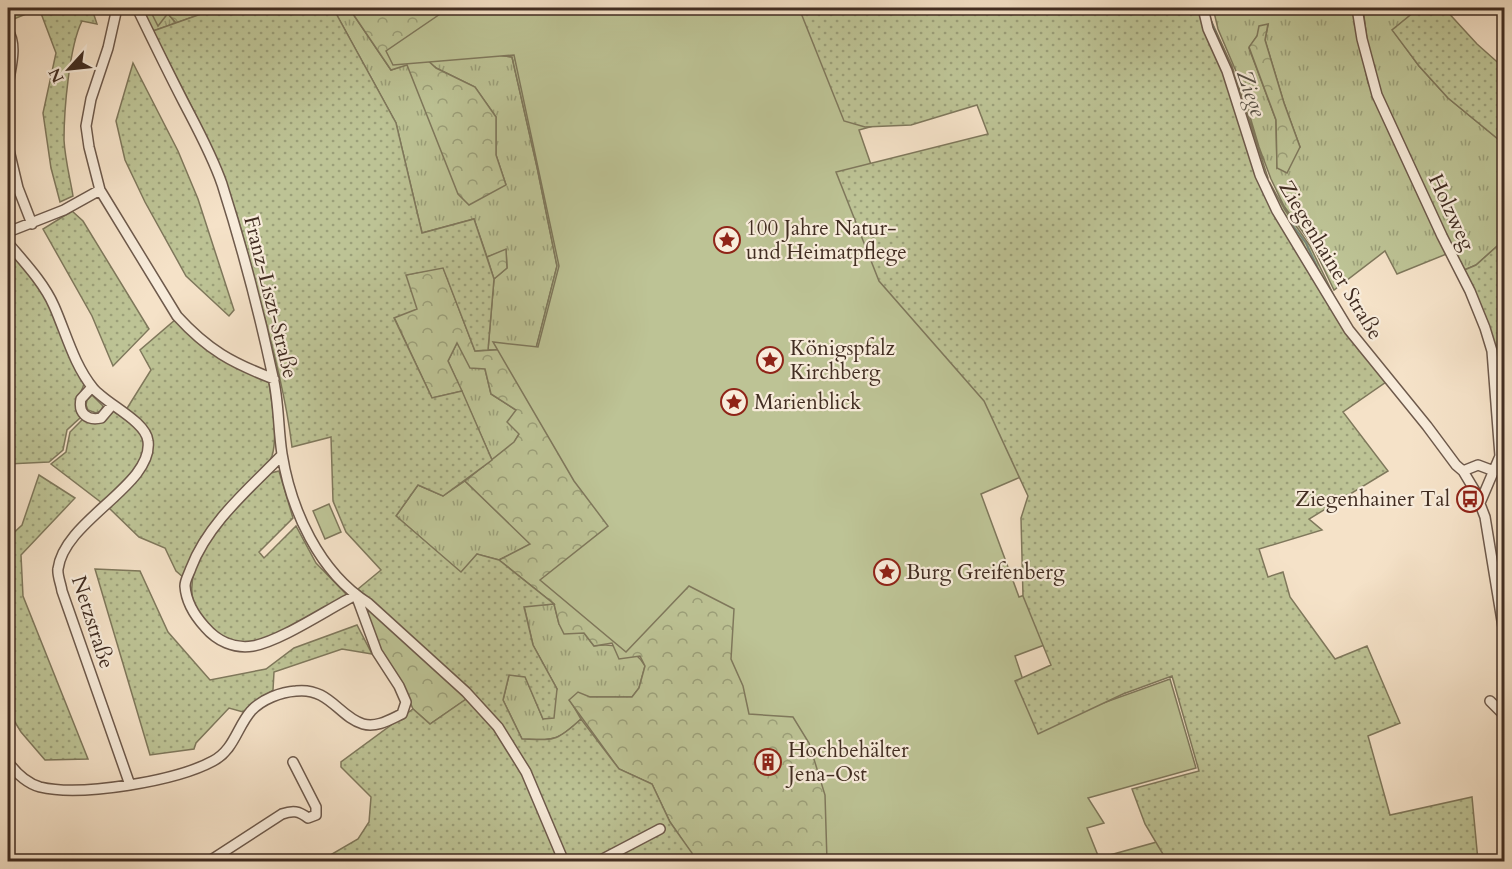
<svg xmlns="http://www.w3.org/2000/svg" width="1512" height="869" font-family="Cardo,serif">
  <defs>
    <pattern id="grass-tufts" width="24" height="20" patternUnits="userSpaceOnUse" patternTransform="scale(1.5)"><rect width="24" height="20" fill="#bdc395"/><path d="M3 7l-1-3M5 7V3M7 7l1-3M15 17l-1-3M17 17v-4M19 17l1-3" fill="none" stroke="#9b9f79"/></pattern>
    <pattern id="forest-crowns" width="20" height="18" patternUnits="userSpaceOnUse" patternTransform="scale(1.5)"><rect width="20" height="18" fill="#bdc395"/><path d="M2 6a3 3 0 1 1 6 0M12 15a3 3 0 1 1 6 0" fill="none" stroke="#9b9f79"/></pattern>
    <pattern id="garden-dots" width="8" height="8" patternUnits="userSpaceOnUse" patternTransform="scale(1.5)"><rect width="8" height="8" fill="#bdc395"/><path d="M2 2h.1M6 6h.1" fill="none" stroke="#9b9f79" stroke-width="1.8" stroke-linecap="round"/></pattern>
  </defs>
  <rect width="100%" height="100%" fill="#f5e2c8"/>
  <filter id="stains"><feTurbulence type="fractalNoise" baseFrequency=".00333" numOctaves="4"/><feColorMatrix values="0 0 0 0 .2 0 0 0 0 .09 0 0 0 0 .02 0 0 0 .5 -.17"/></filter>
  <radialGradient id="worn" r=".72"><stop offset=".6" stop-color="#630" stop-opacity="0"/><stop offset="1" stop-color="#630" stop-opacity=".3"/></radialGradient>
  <path fill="url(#grass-tufts)" stroke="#7f785c" stroke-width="1.5" fill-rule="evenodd" d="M142,8H163L176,23L153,31Z
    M333,8H349L391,70L407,64L506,185L496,155V117L475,87L436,68L407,42L512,57L537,167L557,266L536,349L488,350L494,279L507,268L506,250L487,257L474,219L422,233L396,123Z
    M1213,8H1355L1356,25L1368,83L1449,253L1397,274L1385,251L1334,290L1313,246L1284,206L1271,179L1259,147L1238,76L1218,29ZM1268,25L1265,40L1284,103L1300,147L1277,168L1276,120L1249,48L1257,36Z
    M1363,8H1419L1393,30L1419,66L1448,98L1504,144V240L1476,265L1462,271L1380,92L1369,56Z
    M1210,18L1232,66L1268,178L1266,180L1208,19Z
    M1270,183L1285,210L1310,246L1336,300L1344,313L1343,315L1309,257L1302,241L1293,230L1268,188Z
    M457,343L485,369L491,394L516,410L519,434L514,443L492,460L448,361Z
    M92,395L103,406L101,411L96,413L88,410L86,405L87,400Z
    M465,481L531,544L499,560L477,554L461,573L396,516L418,485L443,496Z
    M554,604L559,624L584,633L594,646C614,643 635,647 645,666L639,688L632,697H590L570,700L581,719C556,742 555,740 522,739L503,700L509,675L525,676L543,719L557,689L533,645L524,606Z"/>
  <path fill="url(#forest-crowns)" stroke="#7f785c" stroke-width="1.5" d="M11,8H41L9,21L8,9Z
    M163,8H218L176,23Z
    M349,8H681L998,861H695L691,853L670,822L652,784L619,769L569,700L578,692L590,697H632L639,688L645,666L640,656L619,659L612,643L594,646L584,633L564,634L559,624L554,604L499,560L530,544L465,481L514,442L519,434L507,422L516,410L491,394L485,369L470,368L457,343L448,361L462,391L432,398L394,317L406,275L443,267L475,351L536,348L557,266L537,167L512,57L408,42L436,68L475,87L496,117V155L506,185L469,205L458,194L407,65L391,70Z
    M1268,24L1265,40L1284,103L1300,147L1287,173L1277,168L1276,120L1249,47L1257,36L1259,26Z
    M506,249L507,268L494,279L487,257Z
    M358,589L472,695L430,724L413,709L404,688L378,650Z"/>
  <path fill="#bdc395" stroke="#7f785c" stroke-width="1.5" d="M149,8H172L158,26Z
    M449,8H942L977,97L859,130L893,228L971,277L1023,476L981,494L1019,597L1081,575L1098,625L1015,656L1023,680L1070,715L1170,679L1196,768L1088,798L1104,823L1087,828L1099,858L1236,820L1253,861H827L825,795L809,743L793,717L749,714L743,686L731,659L734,609L689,586L626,652L540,580L608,526L574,481L493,342L538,347L559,266L514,55L393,65L386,51Z
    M329,504L341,532L325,539L313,511Z"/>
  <path fill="url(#garden-dots)" stroke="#7f785c" stroke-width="1.5" d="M39,8L92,9L97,24L82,21C69,47 64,111 64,140C65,159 70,178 73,196L60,202L51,168L43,113L56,53Z
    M218,8H333L396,123L422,233L474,219L494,279L488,350L475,351L443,268L406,275L417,309L394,318L432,398L462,391L492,460L443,496L418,485L396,516L461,572L477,554L499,560L554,604L524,607L533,645L557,689L554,718L543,719L525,677L509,675L503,700L522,739C555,740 556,742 581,719L619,769L652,784L670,822L692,853L695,861H320L358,839L369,822L371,797L341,767V762L413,709L430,724L472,695L358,589L381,570L346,532L333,501L331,437L292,447C286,397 273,349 260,300C250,262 241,223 227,187C207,133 179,82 153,31Z
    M799,8H1201L1263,186L1386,382L1343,412L1388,471L1309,519L1322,530L1259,549L1268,577L1283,572L1290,597L1335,659L1367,646L1400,723L1368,736L1390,815L1472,797L1478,861H1167L1145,824L1132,789L1199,771L1172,676L1123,694L1038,734L1015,681L1051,665L1023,596L1021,518L1028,496L984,401L879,281L836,172L988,134L977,105L911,125L865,127L844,121Z
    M1419,8H1444L1477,44L1504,68V144L1448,98L1419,66L1392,30Z
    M133,63L178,151L198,199L234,310L229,316L186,276L145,202L125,160L116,121Z
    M72,211L83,221L149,329L113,366L92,316L43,229Z
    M1504,240V385L1499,384L1462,271L1476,265Z
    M8,250C22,267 37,283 48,302C63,328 69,359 84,384C80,398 71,401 81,417L67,430L63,450L49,462L8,464Z
    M175,320L269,383C272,403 278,437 272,456C267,470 234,497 223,510C205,530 193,552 183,577L176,571L165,548L139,537L109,508C129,488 156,469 151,437L126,410L151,370L140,350Z
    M113,411C123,418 136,425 142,436C155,459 116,489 102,503L51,464L66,452L70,432L83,419C95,426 104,423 113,411Z
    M279,471L293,518L259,552L264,558L296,526L316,563L346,594L345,598C318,613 290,632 260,641C244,646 225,640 213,630C153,580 235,509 271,473Z
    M39,475L75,498L21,555L23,596L88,759L45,760L21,732L8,711V538L22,525Z
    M95,569L140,571L168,632L210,680L266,669L294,648L357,625L372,654L342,649L274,672L273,690L243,712L229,708L196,743L194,749L150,755Z"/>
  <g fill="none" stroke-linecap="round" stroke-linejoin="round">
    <path stroke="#788478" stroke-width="2" d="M1210,18L1224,55
      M1284,214L1306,243L1320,273
      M1435,429L1447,446"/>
    <defs>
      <path id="minor" d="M117,8L108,48L91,99L86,126L89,147L100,190L177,316C208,350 232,363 274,379
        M137,8C152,39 167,70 183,101C197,128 212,155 222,184C242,247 259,311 273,377C279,402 278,428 282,454C291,510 319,572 368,603L466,692L498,727L526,772L564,862
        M1203,8L1208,29L1227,71L1260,175L1277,211L1349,330L1427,426L1456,465L1463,471L1475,491L1485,517L1504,633
        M1357,8L1362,39L1377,95L1442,236L1470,291L1485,328L1492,351L1500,456L1480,503
        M8,31C18,45 10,70 8,86
        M8,146L18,188L32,224
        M8,232L64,210L100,190
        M8,243C24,262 44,283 54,306C66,333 74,365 93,388C106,404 146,421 148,441C154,485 64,520 58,569C57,575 61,584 62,591L130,785
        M92,387L81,399C78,413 87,421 101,418L112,405
        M282,455C249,489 208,523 191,568C189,574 185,580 185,586C186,601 195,616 205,627C217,641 234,649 253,646C281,641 328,609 356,595
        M1463,471L1478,465L1494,471
        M1490,701L1504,715
        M8,762C16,773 26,783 40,787C81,797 176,781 213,761C234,750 237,727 251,711C262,699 281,692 296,691C329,687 339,717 363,724C377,728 391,719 402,714L406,702L399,686L377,652L356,595
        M208,862L282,814C293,810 299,811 308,818L316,815V807L293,762
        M597,862L660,829"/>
    </defs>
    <use href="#minor" stroke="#6e5a4c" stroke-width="12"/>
    <use href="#minor" stroke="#f8ecdb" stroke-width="9"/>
  </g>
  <defs>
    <symbol id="sight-ring" viewBox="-11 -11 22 22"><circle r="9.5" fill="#f8ecdb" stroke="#8f2418" stroke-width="1.5"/><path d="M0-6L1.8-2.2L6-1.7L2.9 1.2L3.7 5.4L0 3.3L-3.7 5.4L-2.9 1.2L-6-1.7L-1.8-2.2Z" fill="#8f2418"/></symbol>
    <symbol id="bus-ring" viewBox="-11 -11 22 22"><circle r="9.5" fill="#f8ecdb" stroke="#8f2418" stroke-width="1.5"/><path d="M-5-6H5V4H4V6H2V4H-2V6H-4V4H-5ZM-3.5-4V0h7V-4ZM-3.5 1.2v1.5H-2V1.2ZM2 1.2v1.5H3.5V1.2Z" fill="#8f2418"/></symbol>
    <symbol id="building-ring" viewBox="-11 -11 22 22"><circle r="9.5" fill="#f8ecdb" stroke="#8f2418" stroke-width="1.5"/><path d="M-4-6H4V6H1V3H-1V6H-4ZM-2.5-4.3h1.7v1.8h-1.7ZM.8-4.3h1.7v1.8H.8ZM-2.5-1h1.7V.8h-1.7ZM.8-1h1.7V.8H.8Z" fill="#8f2418"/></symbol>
  </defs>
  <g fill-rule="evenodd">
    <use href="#sight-ring" x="712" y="225" width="30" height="30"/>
    <use href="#sight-ring" x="755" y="345" width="30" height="30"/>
    <use href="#sight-ring" x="719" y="387" width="30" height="30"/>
    <use href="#bus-ring" x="1455" y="484" width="30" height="30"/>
    <use href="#sight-ring" x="872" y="557" width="30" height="30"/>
    <use href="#building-ring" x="753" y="747" width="30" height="30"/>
  </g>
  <g text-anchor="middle" stroke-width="4.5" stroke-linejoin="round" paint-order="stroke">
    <g font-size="21" fill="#412d22" stroke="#f8ecdb">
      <text transform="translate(1452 212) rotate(65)" y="7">Holzweg</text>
      <text transform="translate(1331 260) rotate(59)" y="7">Ziegenhainer Straße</text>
      <text transform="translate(271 297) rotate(76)" y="7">Franz-Liszt-Straße</text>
      <text transform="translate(93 622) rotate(72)" y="7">Netzstraße</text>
    </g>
    <g font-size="21" fill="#412d22" stroke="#f8ecdb" text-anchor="start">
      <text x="746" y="235">100 Jahre Natur-<tspan x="746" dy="24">und Heimatpflege</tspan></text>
      <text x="790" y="355">Königspfalz<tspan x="790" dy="24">Kirchberg</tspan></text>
      <text x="754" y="409">Marienblick</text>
      <text x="1450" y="506" text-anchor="end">Ziegenhainer Tal</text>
      <text x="906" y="579">Burg Greifenberg</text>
      <text x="788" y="757">Hochbehälter<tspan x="788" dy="24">Jena-Ost</tspan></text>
    </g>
    <g font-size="22" font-style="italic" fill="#585146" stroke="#f8ecdb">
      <text transform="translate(1252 93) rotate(71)" y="8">Ziege</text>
    </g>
  </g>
  <rect width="1512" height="869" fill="none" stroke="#f5e2c8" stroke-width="30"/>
  <rect x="9" y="9" width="1494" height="851" fill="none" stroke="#412d22" stroke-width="3"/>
  <rect x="15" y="15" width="1482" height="839" fill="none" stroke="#412d22" stroke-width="1.5"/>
  <g transform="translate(69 69) rotate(243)" stroke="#f8ecdb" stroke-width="4.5" paint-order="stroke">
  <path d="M0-4.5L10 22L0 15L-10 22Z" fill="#412d22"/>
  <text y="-9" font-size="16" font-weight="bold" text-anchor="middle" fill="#412d22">N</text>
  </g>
  <rect width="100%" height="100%" filter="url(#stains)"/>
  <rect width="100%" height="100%" fill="url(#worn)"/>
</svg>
